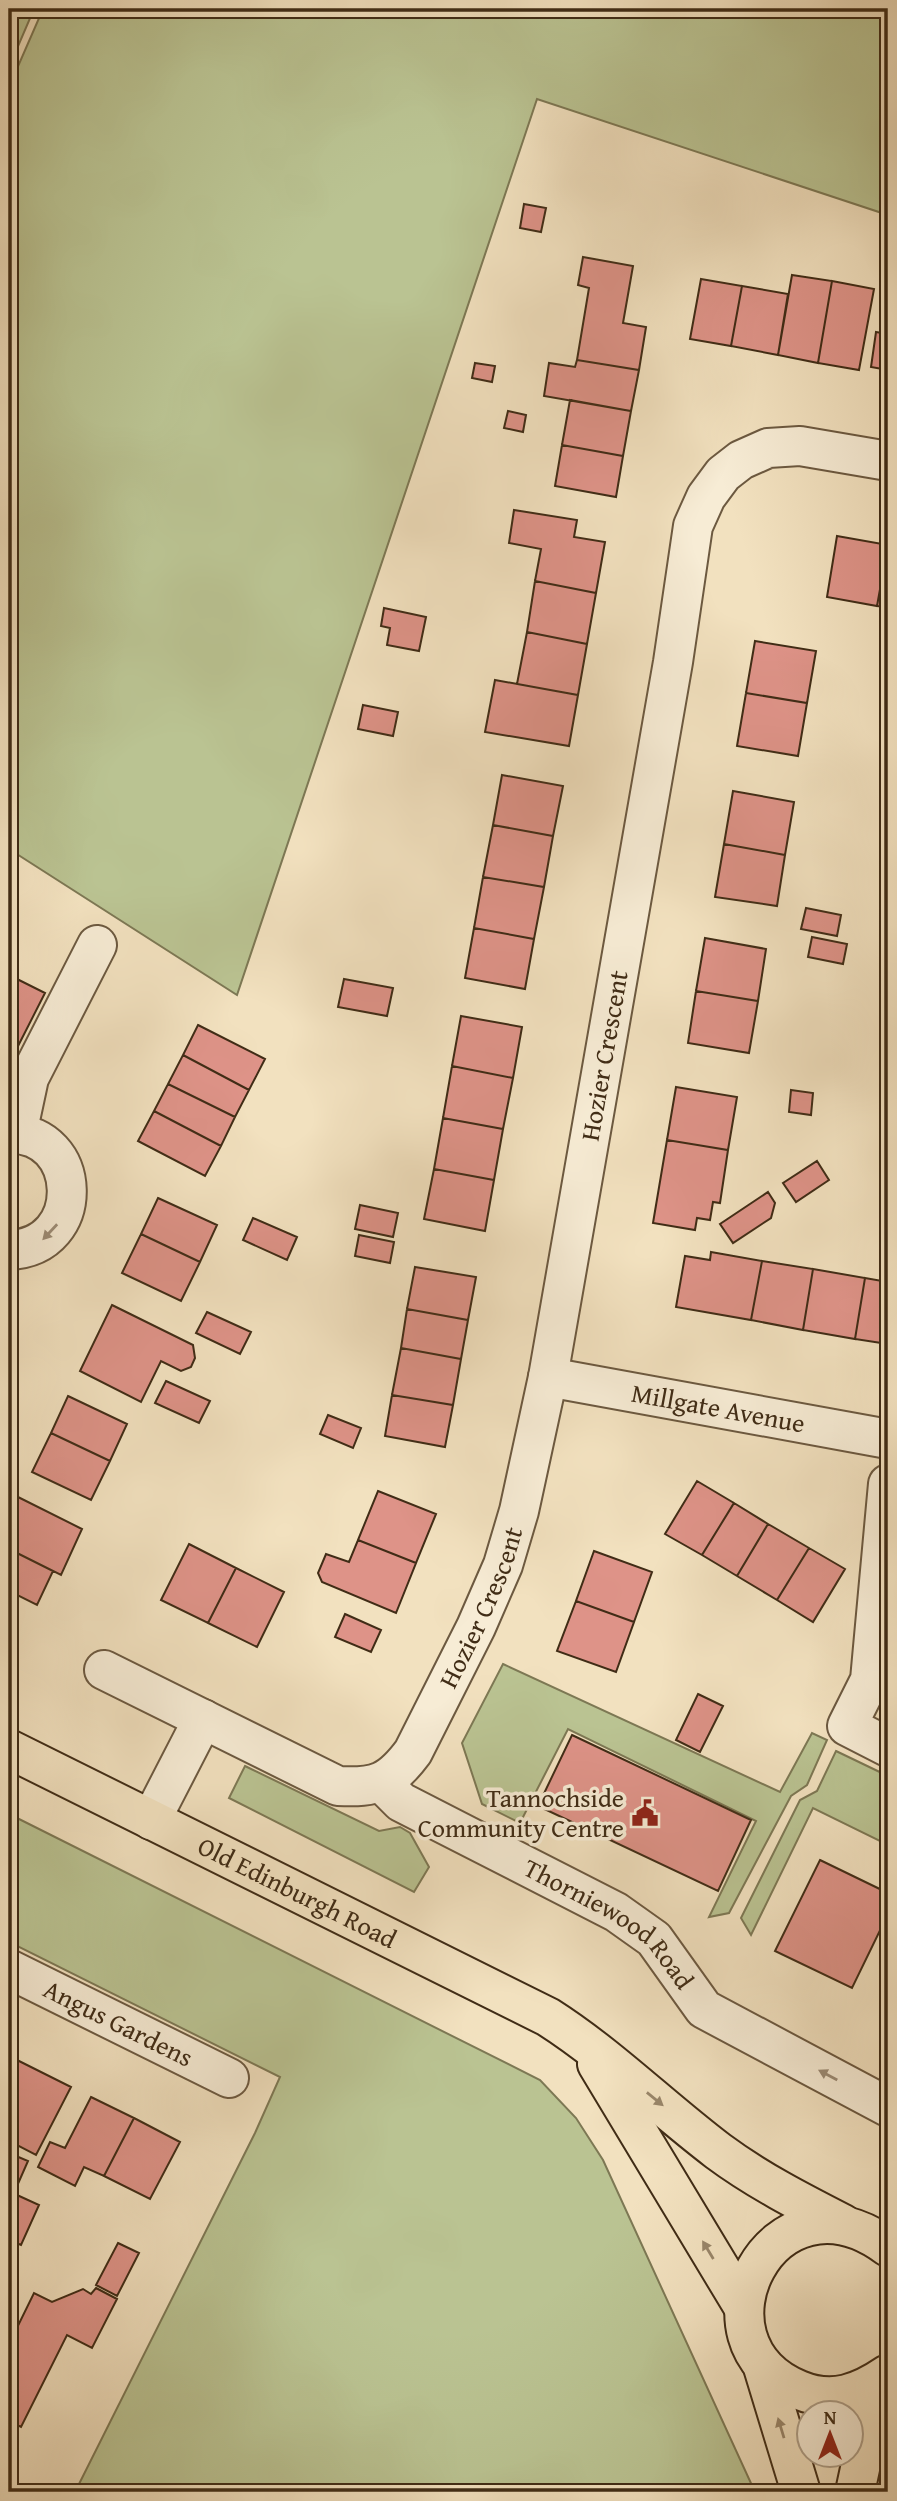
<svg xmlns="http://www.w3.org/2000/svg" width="897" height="2501" font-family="'Gentium Book Plus',serif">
  <rect width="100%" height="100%" fill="#f2e1bf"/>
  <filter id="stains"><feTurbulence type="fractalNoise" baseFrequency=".00286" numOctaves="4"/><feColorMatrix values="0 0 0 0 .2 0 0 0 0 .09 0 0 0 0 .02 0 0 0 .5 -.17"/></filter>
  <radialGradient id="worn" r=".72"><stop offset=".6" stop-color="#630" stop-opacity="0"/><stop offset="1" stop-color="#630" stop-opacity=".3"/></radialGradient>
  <path fill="#bac392" stroke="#7d7854" stroke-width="2" d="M9,9H34L13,58L9,56Z
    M43,9H888V215L537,99L237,995L9,849V68L16,71Z
    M503,1664L780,1792L812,1733L827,1740L807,1785L791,1796L729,1913L709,1917L756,1821L568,1729L520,1823L482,1804L462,1743Z
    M836,1751L888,1776V1845L813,1808L751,1935L741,1918L800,1800L817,1791Z
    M245,1766L379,1831L400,1827L410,1833L429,1867L414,1892L229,1798Z
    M9,1814L540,2080L576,2118L603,2160L755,2492H75L255,2133L280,2077L9,1942Z"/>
  <path fill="#de9388" stroke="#402c16" stroke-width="2" d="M524,204L546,208L541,232L520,228Z
    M583,257L633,266L623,323L646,327L639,370L577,360L589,288L578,285Z
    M792,275L832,281L818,363L778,355Z
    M701,279L742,286L731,346L690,339Z
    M832,281L874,289L859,370L818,363Z
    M742,286L788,294L778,355L731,346Z
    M876,332L888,334V370L871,367Z
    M577,360L639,370L631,411L544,396L549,363L575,367Z
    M475,363L495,366L492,382L472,378Z
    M570,400L631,411L623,456L562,445Z
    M508,411L526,415L523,432L504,428Z
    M562,445L623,456L616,497L555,486Z
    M514,510L577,520L574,537L605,542L596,593L535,581L541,549L509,543Z
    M837,536L888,545L877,606L827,597Z
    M888,545V607L877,606Z
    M535,581L596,593L587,644L527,632Z
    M384,608L426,617L419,651L387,645L390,628L381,626Z
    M527,632L587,644L578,695L517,684Z
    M755,641L816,651L807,703L746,693Z
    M495,680L578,695L569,746L485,732Z
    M746,693L807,703L798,756L737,746Z
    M363,705L398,712L393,736L358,729Z
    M502,775L563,786L553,836L493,825Z
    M733,791L794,802L785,855L724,844Z
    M493,825L553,836L544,887L483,877Z
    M724,844L785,855L777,906L715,897Z
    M483,877L544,887L534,939L474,928Z
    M806,908L841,915L837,936L801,929Z
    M474,928L534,939L525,989L465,978Z
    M812,937L847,944L843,964L808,957Z
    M705,938L766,949L758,1001L696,991Z
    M9,975L45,993L15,1052L9,1048Z
    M344,979L393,988L387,1016L338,1007Z
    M696,991L758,1001L749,1053L688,1043Z
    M461,1016L522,1027L513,1078L452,1066Z
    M198,1025L265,1059L249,1090L183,1055Z
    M183,1055L249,1090L235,1117L168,1084Z
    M452,1066L513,1078L503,1129L443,1118Z
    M168,1084L235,1117L221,1146L154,1111Z
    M676,1087L737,1097L728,1150L667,1140Z
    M791,1090L813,1093L811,1115L789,1112Z
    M154,1111L221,1146L205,1176L138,1141Z
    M443,1118L503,1129L494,1180L434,1169Z
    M667,1140L728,1150L720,1203L713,1202L710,1220L697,1218L695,1230L653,1223Z
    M817,1161L829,1180L796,1202L783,1183Z
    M434,1169L494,1180L485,1231L424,1219Z
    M768,1192L775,1203L771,1218L733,1243L720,1224Z
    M158,1198L217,1225L200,1262L141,1234Z
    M360,1205L398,1213L393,1237L355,1229Z
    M253,1218L297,1237L287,1260L243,1240Z
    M141,1234L200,1262L181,1301L122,1273Z
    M359,1235L394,1242L390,1263L355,1256Z
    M711,1252L762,1261L751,1320L676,1307L685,1256L710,1260Z
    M762,1261L813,1269L803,1330L751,1320Z
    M415,1267L476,1277L468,1320L407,1309Z
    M813,1269L865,1278L855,1339L803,1330Z
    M865,1278L888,1282V1344L855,1339Z
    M112,1305L193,1345L195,1358L191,1367L181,1371L161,1361L141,1402L80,1371Z
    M407,1309L468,1320L461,1359L401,1348Z
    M207,1312L251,1332L240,1354L196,1333Z
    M401,1348L461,1359L453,1405L392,1395Z
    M166,1381L210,1401L199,1423L155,1403Z
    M392,1395L453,1405L445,1447L385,1436Z
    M68,1396L127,1424L110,1461L51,1433Z
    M328,1415L361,1428L353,1448L320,1434Z
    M51,1433L110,1461L91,1500L32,1472Z
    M697,1481L734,1503L702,1555L665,1534Z
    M378,1491L436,1514L416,1563L358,1540Z
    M10,1493L82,1529L61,1575L9,1549Z
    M734,1503L768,1524L737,1576L702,1555Z
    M768,1524L809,1548L777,1600L737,1576Z
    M358,1540L416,1563L396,1613L322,1582L318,1573L326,1554L349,1562Z
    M189,1544L236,1568L208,1623L161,1600Z
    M809,1548L845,1569L813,1622L777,1600Z
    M9,1549L53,1571L37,1605L9,1591Z
    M594,1551L652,1572L634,1622L576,1601Z
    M236,1568L284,1592L257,1647L208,1623Z
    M576,1601L634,1622L616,1672L557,1651Z
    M345,1614L381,1630L371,1652L335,1637Z
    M698,1694L723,1706L700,1752L676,1740Z
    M572,1735L751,1820L718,1891L538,1806Z
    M820,1860L888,1893V1914L852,1988L775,1951Z
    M9,2056L71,2087L36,2155L9,2141Z
    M91,2097L134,2118L104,2176L84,2167L75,2186L38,2167L50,2142L65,2148Z
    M134,2118L180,2142L150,2199L104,2176Z
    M9,2153L28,2161L10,2202H9Z
    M17,2195L39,2205L21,2245L9,2240V2213Z
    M118,2243L139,2253L117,2296L96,2285Z
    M96,2288L117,2299L92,2348L67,2335L21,2427L9,2421V2344L34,2293L52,2302L83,2289L91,2294Z"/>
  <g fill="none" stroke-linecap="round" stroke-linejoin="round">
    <defs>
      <g id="minor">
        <path d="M9,1134C83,1131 89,1247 9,1250"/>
        <path d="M17,1134L29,1078L97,945"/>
        <path id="s1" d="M548,1377L888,1439"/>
        <path d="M888,1484L870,1680L847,1726L888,1747"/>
        <path id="s2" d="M104,1670L338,1786C376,1788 390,1783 413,1752L476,1627L503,1565L519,1511L548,1377L673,662L693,526L706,497L723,474L741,460L768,448L800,446L888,461"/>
        <path id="s3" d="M382,1783L401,1802L616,1912L654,1939L704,2009L888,2107"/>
        <path d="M151,1820L203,1719"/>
        <path id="s4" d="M9,1969L229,2078"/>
      </g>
      <g id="major">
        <path id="s5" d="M9,1749L548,2017C609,2056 660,2107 718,2151C757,2180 800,2202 843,2224"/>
        <path d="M597,2064L744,2308"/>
        <path d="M888,2247C772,2161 682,2342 799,2390C833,2404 860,2393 888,2374"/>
        <path d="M762,2364L801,2492"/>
        <path d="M855,2492L869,2427L888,2376"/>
      </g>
    </defs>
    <use href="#minor" stroke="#6c5940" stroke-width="42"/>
    <use href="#major" stroke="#402c16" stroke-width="42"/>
    <use href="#minor" stroke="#f7ecd5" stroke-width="38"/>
    <use href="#major" stroke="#f2e1bf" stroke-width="38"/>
  </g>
  <defs><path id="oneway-solid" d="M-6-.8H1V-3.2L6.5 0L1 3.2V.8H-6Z" transform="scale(1.75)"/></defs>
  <g fill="#9c8c76">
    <use href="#oneway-solid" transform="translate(50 1232) rotate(133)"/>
    <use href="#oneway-solid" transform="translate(828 2075) rotate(-152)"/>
  </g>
  <g fill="#99866a">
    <use href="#oneway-solid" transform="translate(655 2099) rotate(39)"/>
    <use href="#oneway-solid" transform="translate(708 2250) rotate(-121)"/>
    <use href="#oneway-solid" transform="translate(781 2428) rotate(-107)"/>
  </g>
  <defs>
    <symbol id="civic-bare" viewBox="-9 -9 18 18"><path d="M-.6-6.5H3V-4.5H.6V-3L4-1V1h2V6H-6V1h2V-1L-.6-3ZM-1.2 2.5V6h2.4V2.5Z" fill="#8f2418" stroke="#f7ecd5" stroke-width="2.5" paint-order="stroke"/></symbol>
  </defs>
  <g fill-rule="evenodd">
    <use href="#civic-bare" x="626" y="1794" width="38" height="38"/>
  </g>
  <g text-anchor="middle" stroke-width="7" stroke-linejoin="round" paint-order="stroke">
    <g font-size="26" fill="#402c16" stroke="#f7ecd5">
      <text dy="9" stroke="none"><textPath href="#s2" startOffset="1076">Hozier Crescent</textPath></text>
      <text dy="9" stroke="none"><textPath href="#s1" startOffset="173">Millgate Avenue</textPath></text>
      <text dy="9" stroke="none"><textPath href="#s2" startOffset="509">Hozier Crescent</textPath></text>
      <text dy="9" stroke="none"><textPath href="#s5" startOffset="322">Old Edinburgh Road</textPath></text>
      <text dy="9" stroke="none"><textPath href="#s3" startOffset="270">Thorniewood Road</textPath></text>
      <text dy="9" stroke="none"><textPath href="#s4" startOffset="122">Angus Gardens</textPath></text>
    </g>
    <g font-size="26" fill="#402c16" stroke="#f7ecd5" text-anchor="end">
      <text x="624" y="1807">Tannochside<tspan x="624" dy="30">Community Centre</tspan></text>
    </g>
  </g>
  <rect width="897" height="2501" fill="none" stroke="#f2e1bf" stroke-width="35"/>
  <rect x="10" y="10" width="876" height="2480" fill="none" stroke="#402c16" stroke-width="3.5"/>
  <rect x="18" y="18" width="862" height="2466" fill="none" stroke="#402c16" stroke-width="2"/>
  <g transform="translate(830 2434)"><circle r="33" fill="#f7ecd5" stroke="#ae9f89" stroke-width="2"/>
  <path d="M0-5L12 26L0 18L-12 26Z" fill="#8f2418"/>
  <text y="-10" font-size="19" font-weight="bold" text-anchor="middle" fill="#402c16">N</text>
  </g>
  <rect width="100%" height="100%" filter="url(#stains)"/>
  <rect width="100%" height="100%" fill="url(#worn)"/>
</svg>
